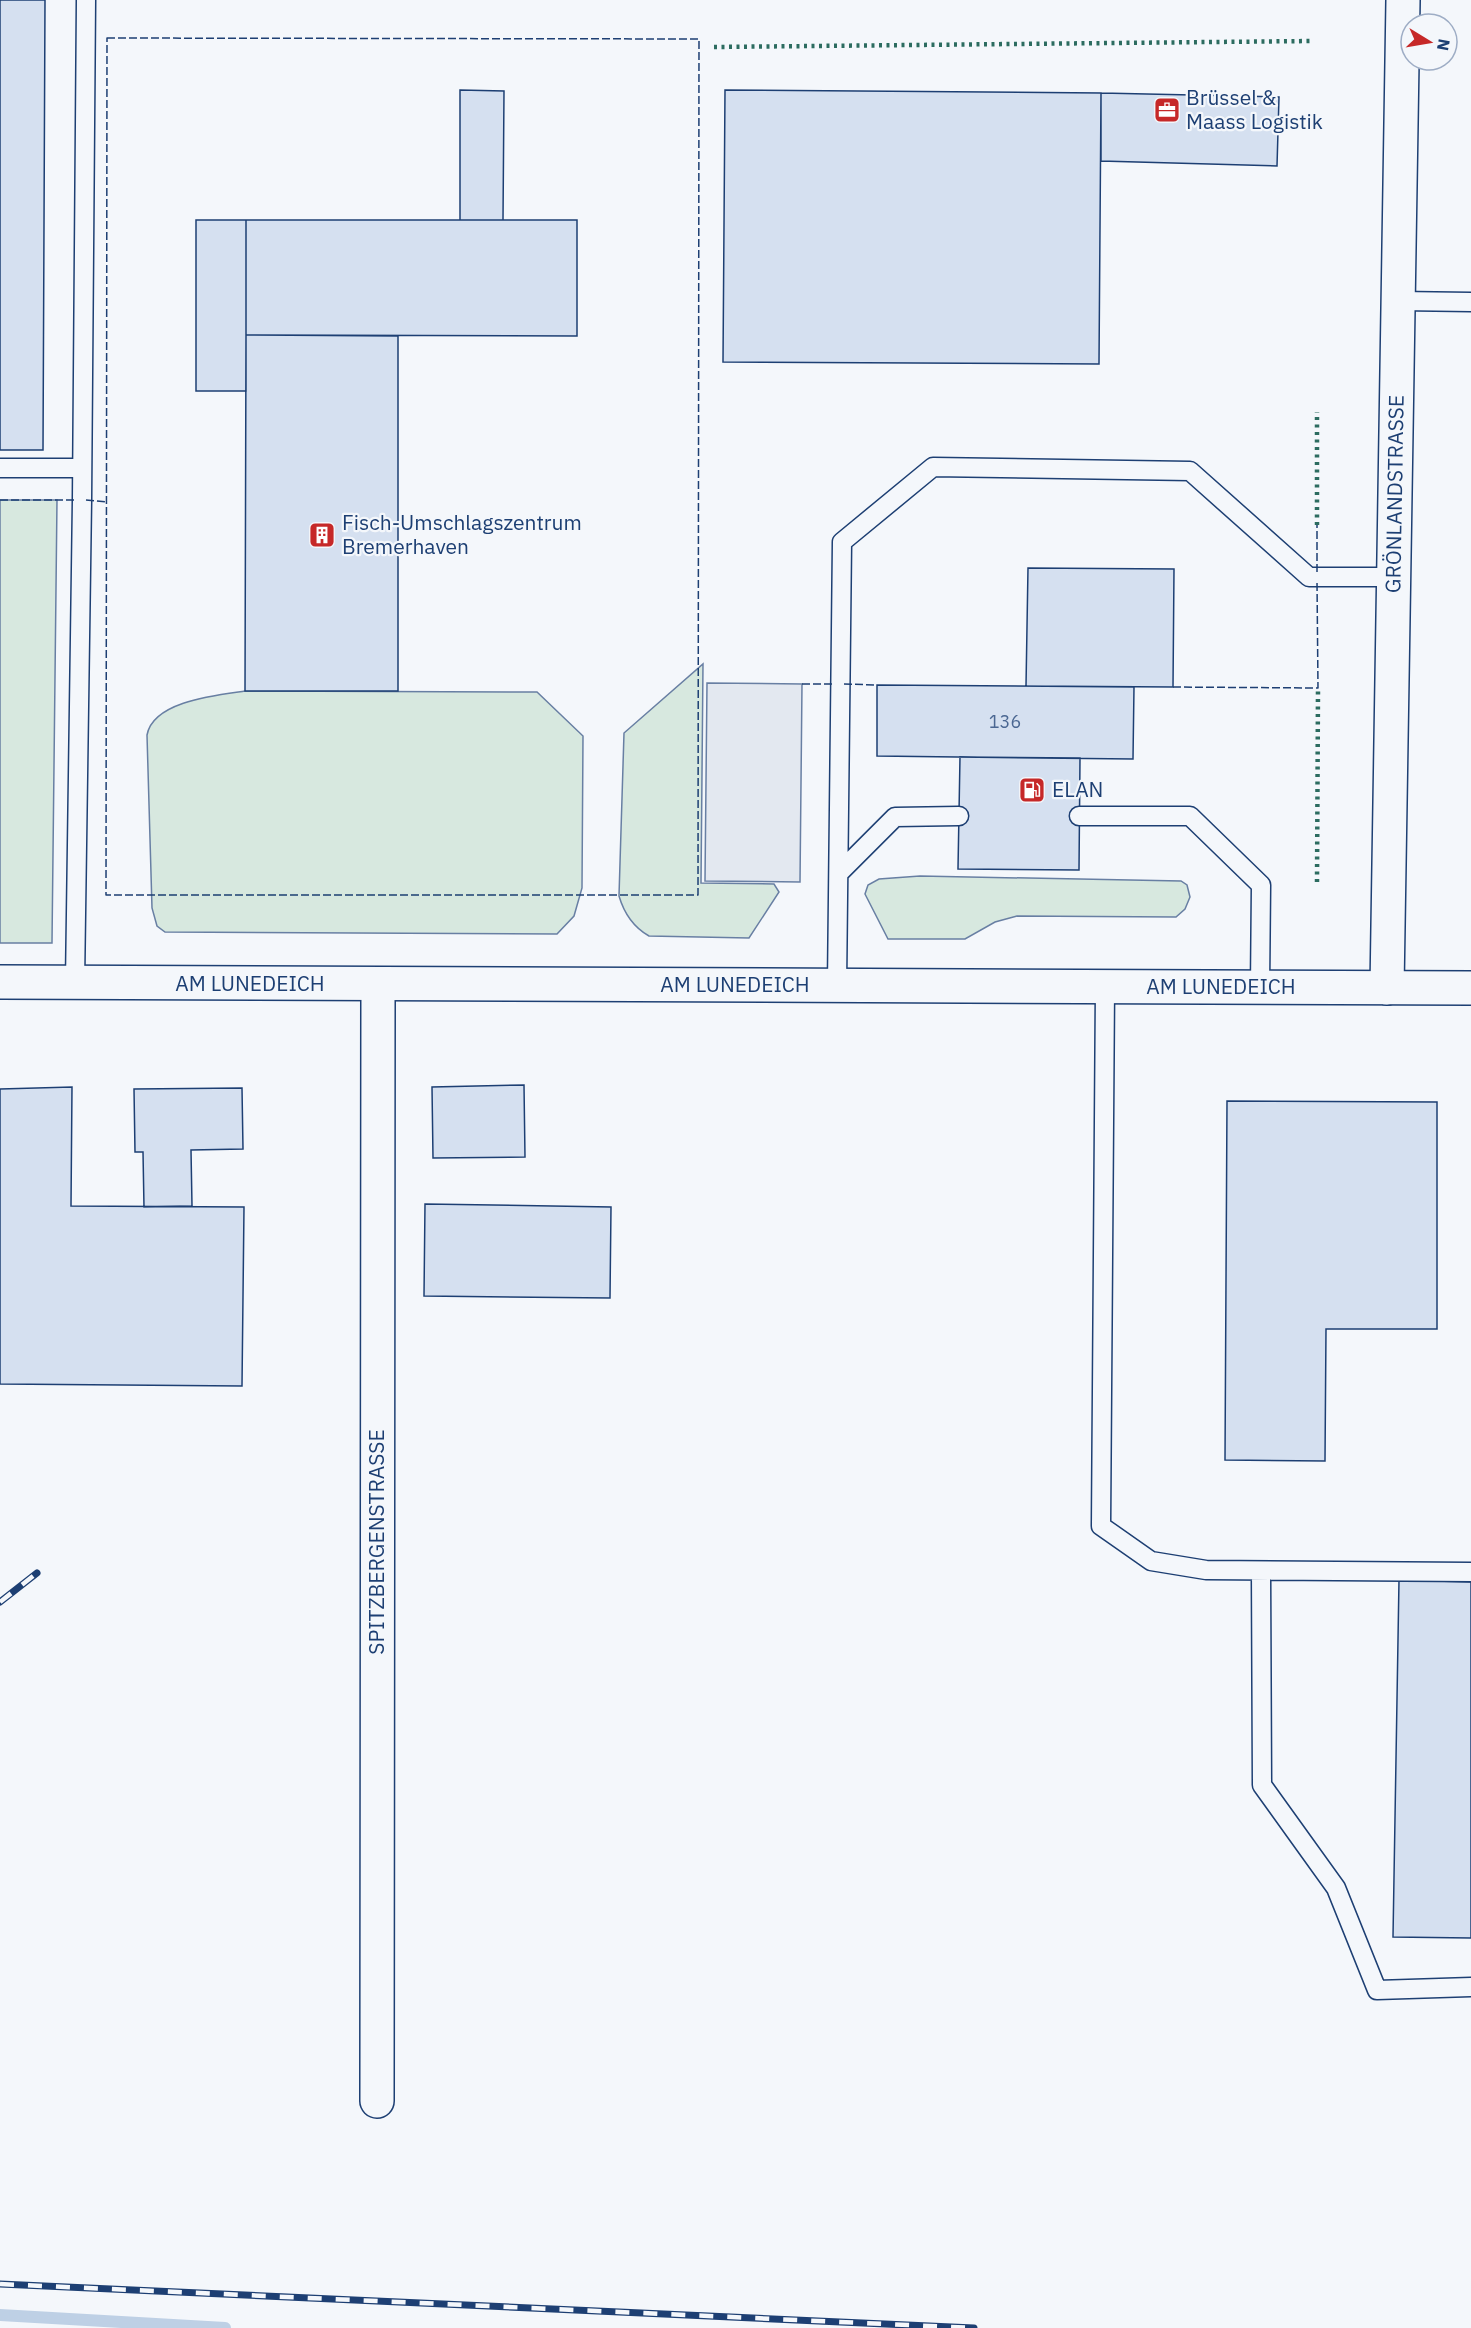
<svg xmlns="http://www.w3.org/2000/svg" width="1471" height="2328" font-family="'IBM Plex Sans',sans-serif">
  <rect width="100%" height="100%" fill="#f4f7fb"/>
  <path fill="#d7e8df" stroke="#687fa3" stroke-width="1.5" d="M0,500H57L52,943H0Z
    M703,664L701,883L774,884L779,892L749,938L649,936C633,927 624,913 619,896L624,733Z
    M245,691L537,692L583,736L582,888L574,916L557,934L165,932L157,926L152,908L147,735C153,701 217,695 245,691Z
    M920,876L1181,881L1187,885L1190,897L1185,909L1176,917L1017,916L995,922L965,939H888L865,894L868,885L879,879Z"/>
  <path fill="#e3e8f0" stroke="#687fa3" stroke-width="1.5" d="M707,683L802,684L800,882L705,881Z"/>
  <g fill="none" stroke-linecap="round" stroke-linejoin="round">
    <path stroke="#bed0e5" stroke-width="12" d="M0,2315L225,2328"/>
  </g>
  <path fill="#d5e0f0" stroke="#1d3f73" stroke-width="1.5" d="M0,0H45L43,450H0Z
    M460,90L504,91L503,220H460Z
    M725,90L1101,93L1099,364L723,362Z
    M1101,93L1279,97L1277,166L1101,161Z
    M196,220H246V391H196Z
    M246,220H577V336L246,335Z
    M246,335L398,336V691H245Z
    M1028,568L1174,569L1173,687L1026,686Z
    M877,685L1134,687L1133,759L877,756Z
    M960,757L1080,758L1079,870L958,869Z
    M524,1085L525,1157L433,1158L432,1087Z
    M72,1087L71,1206L244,1207L242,1386L0,1384V1089Z
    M242,1088L243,1149L191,1150L192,1206L144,1207L143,1152H135L134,1089Z
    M1227,1101L1437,1102V1329H1326L1325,1461L1225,1460Z
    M425,1204L611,1207L610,1298L424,1296Z
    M1399,1580L1471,1582V1938L1393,1937Z"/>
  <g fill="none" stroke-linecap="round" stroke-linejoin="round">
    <defs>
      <path id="lane" d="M1399,301L1471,302
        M0,468H81
        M1079,816H1190L1261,885L1260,987
        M839,873L895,817L959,816
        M75,983L82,500L86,0
        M837,986L842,542L933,467L1190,471L1309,577H1394
        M1105,987L1101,1526L1151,1561L1206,1570L1471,1572
        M1261,1571L1262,1785L1336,1888L1377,1990L1471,1987"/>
      <path id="street" d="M1387,988L1403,0
        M377,2101L378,984"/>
      <path id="secondary" d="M0,982L1471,988"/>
    </defs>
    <use href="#lane" stroke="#1d3f73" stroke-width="21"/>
    <use href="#street" stroke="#1d3f73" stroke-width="36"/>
    <use href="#secondary" stroke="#1d3f73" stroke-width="36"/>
    <use href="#lane" stroke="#f4f7fb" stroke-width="18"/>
    <use href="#street" stroke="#f4f7fb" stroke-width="33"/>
    <use href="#secondary" stroke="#f4f7fb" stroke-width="33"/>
    <defs>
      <path id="rail" d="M0,1602L37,1573
        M0,2284L974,2328"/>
    </defs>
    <use href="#rail" stroke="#1d3f73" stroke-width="7"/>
    <use href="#rail" stroke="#f4f7fb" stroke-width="4.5" stroke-dasharray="14" stroke-linecap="butt"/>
    <path stroke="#2c6c60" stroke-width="4.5" stroke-dasharray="3 4.5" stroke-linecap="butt" d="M714,47L1312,41
      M1317,525V412
      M1317,882L1318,688"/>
    <path stroke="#1d3f73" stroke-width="1.5" stroke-dasharray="8 3" stroke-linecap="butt" d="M107,38L699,39L698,895H106Z
      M0,500H77
      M86,500L107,502
      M1317,572V525
      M802,684H835
      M844,684L877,685
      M1173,687L1318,688L1317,581"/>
  </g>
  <defs>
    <symbol id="office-square" viewBox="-11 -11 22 22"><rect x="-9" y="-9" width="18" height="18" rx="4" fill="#c62828" stroke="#f4f7fb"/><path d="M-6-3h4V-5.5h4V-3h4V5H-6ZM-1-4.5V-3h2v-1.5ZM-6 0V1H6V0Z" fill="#fff"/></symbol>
    <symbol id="building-square" viewBox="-11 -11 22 22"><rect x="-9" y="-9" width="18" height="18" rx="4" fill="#c62828" stroke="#f4f7fb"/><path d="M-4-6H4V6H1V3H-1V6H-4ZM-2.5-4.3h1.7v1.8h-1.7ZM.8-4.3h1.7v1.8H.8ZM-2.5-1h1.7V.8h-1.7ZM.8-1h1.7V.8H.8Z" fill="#fff"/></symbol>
    <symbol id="fuel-square" viewBox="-11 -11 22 22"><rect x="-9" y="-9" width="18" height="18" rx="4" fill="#c62828" stroke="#f4f7fb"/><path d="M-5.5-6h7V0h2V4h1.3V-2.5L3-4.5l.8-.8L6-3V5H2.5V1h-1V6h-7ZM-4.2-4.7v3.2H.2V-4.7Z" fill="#fff"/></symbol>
  </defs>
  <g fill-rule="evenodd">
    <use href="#office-square" x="1152" y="95" width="30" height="30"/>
    <use href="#building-square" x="307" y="520" width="30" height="30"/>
    <use href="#fuel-square" x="1017" y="775" width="30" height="30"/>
  </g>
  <g text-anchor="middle" stroke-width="4.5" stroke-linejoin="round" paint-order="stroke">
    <g font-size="18" fill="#4b6792">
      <text x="1005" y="728">136</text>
    </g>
    <g font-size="21" fill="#1d3f73" stroke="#f4f7fb" text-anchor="start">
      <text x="1186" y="105">Brüssel &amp;<tspan x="1186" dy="24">Maass Logistik</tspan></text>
      <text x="342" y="530">Fisch-Umschlagszentrum<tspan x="342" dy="24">Bremerhaven</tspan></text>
      <text x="1052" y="797">ELAN</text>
    </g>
    <g font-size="21" fill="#1d3f73" stroke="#f4f7fb">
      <text transform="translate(1395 494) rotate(-89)" y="7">GRÖNLANDSTRASSE</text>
      <text x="250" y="991">AM LUNEDEICH</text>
      <text x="735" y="992">AM LUNEDEICH</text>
      <text x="1221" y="994">AM LUNEDEICH</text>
      <text transform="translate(377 1542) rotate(-90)" y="7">SPITZBERGENSTRASSE</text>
    </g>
  </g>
  <g transform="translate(1429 42) rotate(101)"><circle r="28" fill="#f4f7fb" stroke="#9eadc5" stroke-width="1.5"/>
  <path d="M0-4.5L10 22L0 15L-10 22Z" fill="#c62828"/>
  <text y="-9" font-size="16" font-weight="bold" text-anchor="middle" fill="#1d3f73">N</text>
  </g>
</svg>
